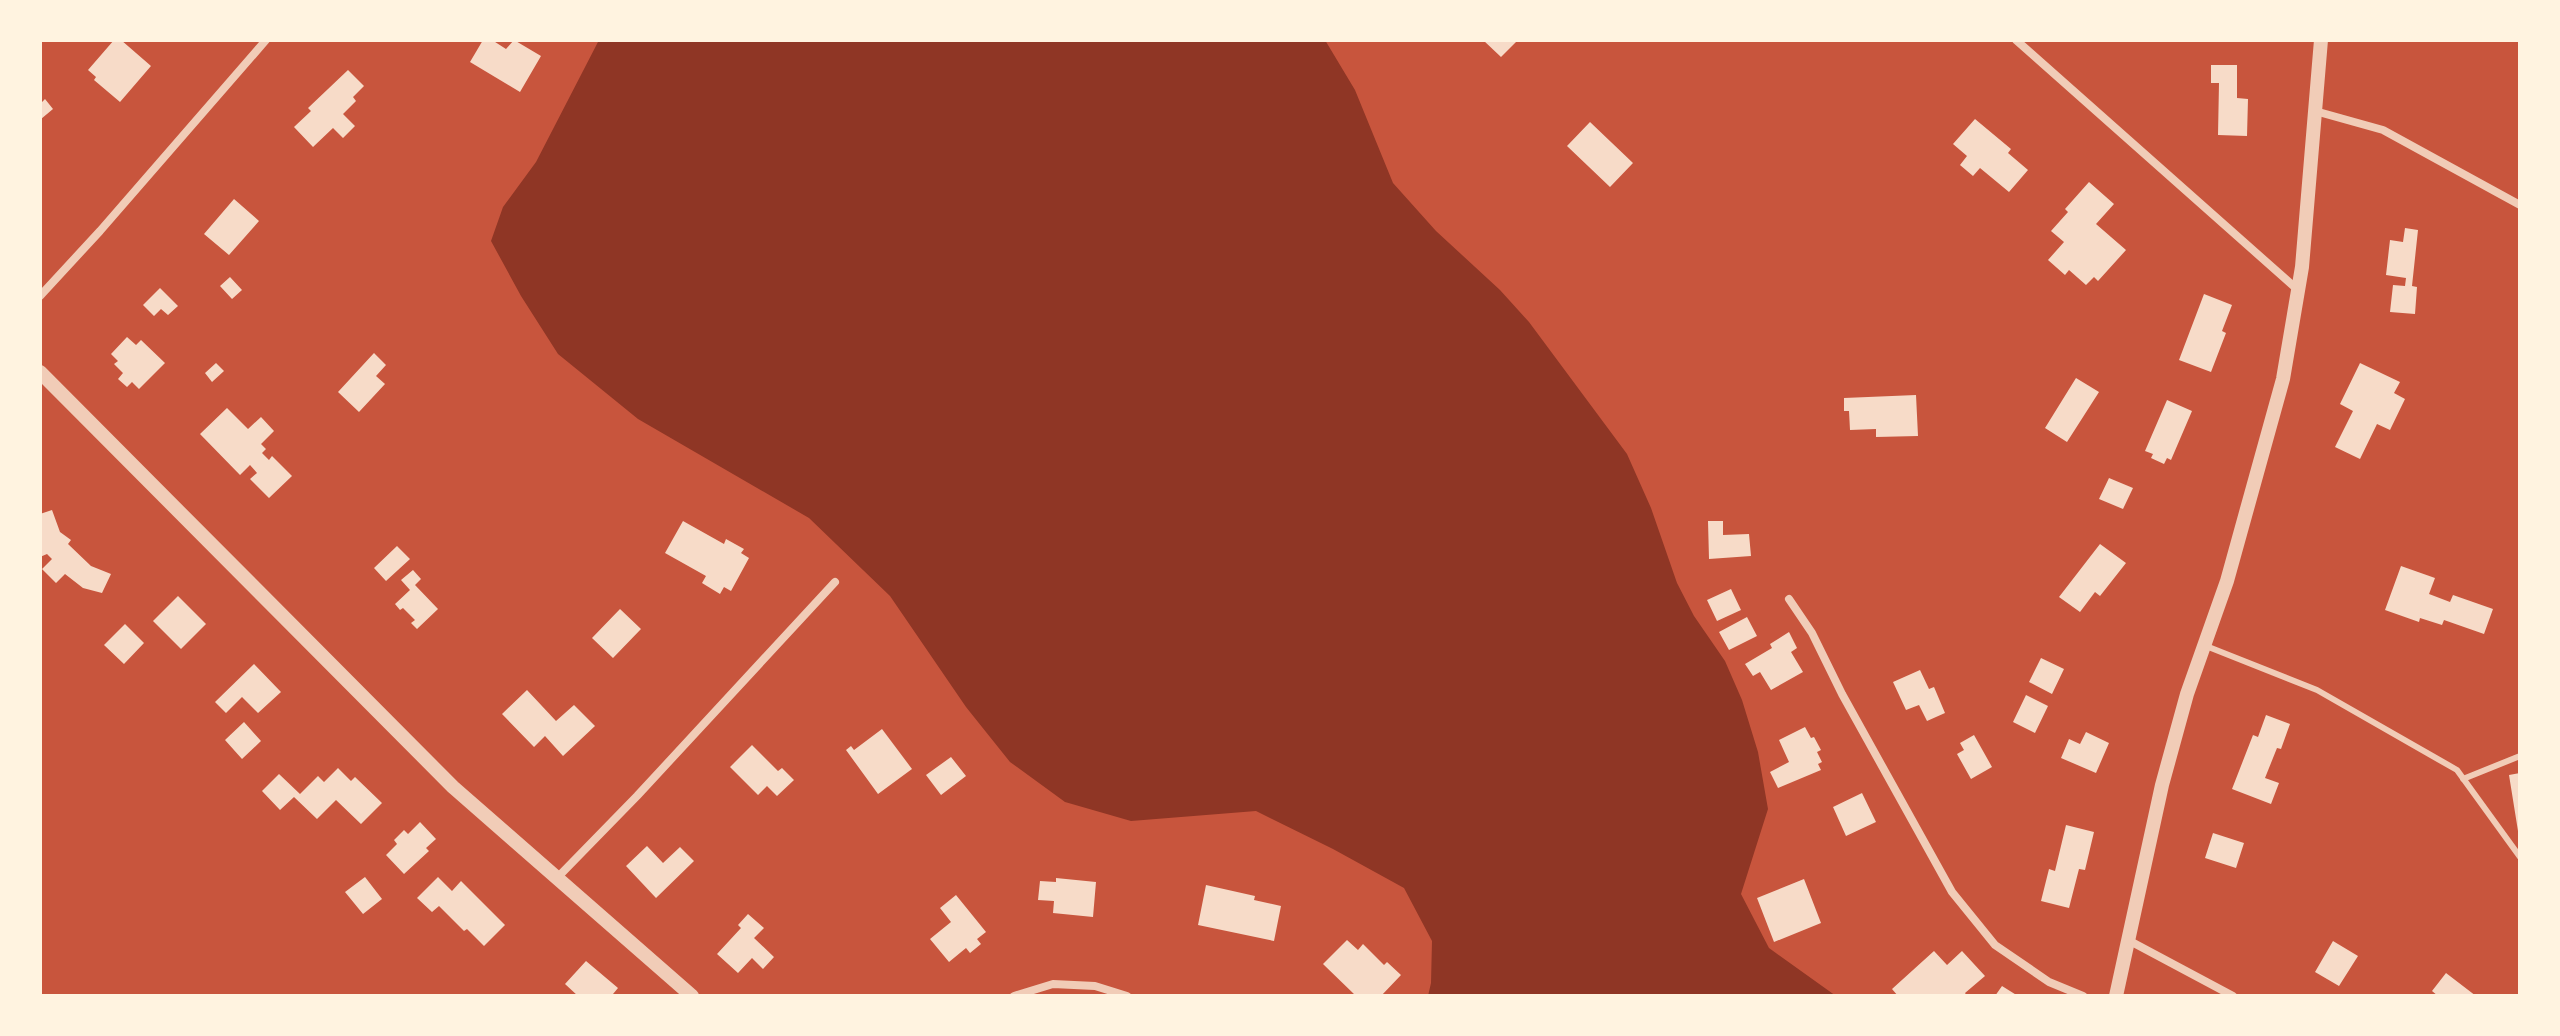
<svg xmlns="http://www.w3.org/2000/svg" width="2560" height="1036" font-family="'Fira Sans',sans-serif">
  <rect width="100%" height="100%" fill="#c8553d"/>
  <path fill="#8f3625" d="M599,40H1325L1355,90L1393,183L1436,231L1500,290L1529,322L1627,454L1651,508L1677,583L1694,616L1725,661L1742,700L1758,752L1768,809L1741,894L1769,948L1836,996H1428L1431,983L1432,941L1404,888L1333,849L1256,811L1131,821L1065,802L1010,762L966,707L890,596L809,518L638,419L558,354L521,296L491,241L503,207L536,162Z"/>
  <path fill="#f7dbc8" d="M114,40H121L151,66L120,102L94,80L96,77L88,70Z
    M483,40H492L506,49L514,40L541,56L520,92L470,62Z
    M1483,40H1518L1501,57Z
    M2211,65H2237V98L2248,99L2247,136L2218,135L2219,83H2211Z
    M348,70L364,86L353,97L356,101L343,114L355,126L343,138L333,128L313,147L294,127L311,111L308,108Z
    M45,99L53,109L41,119L40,104Z
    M1975,119L2011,149L2008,153L2028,170L2009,192L1980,168L1973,176L1960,165L1967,156L1953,144Z
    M1590,122L1633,163L1610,187L1567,146Z
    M2089,182L2114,204L2096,224L2126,250L2098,281L2094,277L2086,285L2069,270L2065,275L2048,260L2064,242L2051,231L2068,212L2065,209Z
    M234,199L259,221L229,255L204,234Z
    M2405,228L2418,230L2412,286L2417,287L2415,314L2390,312L2393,285L2405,286L2406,278L2386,275L2390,240L2403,242Z
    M230,277L242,290L232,299L220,286Z
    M160,288L178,306L168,315L161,309L154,316L143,305Z
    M2204,294L2232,305L2222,331L2226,333L2211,372L2179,360Z
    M127,337L136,345L141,340L165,363L139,389L132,382L127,387L118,379L123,373L114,364L118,361L111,354Z
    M374,353L386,365L376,376L385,384L359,412L338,392Z
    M216,363L224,371L212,382L205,373Z
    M2360,363L2400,382L2394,393L2405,399L2390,430L2377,424L2360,459L2335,447L2353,411L2340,404Z
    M2076,378L2099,392L2067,442L2045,428Z
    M1916,395L1918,436L1876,437V429L1850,430L1849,411H1844V398Z
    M2167,400L2192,411L2171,460L2167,458L2164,464L2151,458L2153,454L2145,451Z
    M227,408L248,429L261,417L274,431L261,444L266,449L262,453L269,460L272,456L292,476L269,498L250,479L257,473L250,465L240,475L200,434Z
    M2109,478L2133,488L2123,509L2099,499Z
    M52,510L60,532L71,540L68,544L91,566L111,574L102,593L83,588L65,574L56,583L42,569L52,559L47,554L40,557V514Z
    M683,521L724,544L726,539L744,549L741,553L749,558L731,591L724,587L720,594L702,583L706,576L665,553Z
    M1708,521H1723V535L1749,534L1751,556L1709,559Z
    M2100,544L2126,563L2100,596L2095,592L2080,612L2059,597Z
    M397,546L410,559L386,581L374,568Z
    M2401,566L2435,578L2429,594L2450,602L2453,595L2493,609L2484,634L2444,620L2442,625L2420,618L2419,622L2385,610Z
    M413,570L421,579L415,585L438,609L417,629L411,623L415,620L403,608L400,610L395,604L410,590L401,580Z
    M1731,589L1741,610L1717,621L1707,600Z
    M178,596L206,624L181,649L153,621Z
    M620,609L641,629L613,658L592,638Z
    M1747,617L1757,636L1729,650L1719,632Z
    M125,624L144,643L124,664L104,645Z
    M1789,632L1797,648L1791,652L1803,672L1771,690L1760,672L1753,676L1745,664L1772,648L1770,644Z
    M2041,658L2064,669L2052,694L2029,682Z
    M254,664L281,692L258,713L242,697L226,713L215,702Z
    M1920,670L1929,689L1934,687L1945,713L1927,721L1919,705L1906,710L1893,682Z
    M527,690L556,721L574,705L595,726L563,756L545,736L534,747L502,714Z
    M2026,695L2048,706L2035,733L2013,722Z
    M2266,715L2290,724L2281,749L2277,748L2265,778L2279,783L2271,804L2232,789L2253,735L2258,737Z
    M244,722L261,741L242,759L225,740Z
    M1805,727L1811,738L1814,737L1821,750L1817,752L1822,762L1818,764L1821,770L1778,788L1770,772L1789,762L1779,740Z
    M882,729L912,769L878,794L846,750L851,746L854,750Z
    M2086,732L2109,743L2096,773L2061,758L2069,739L2080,744Z
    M1974,735L1992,767L1971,779L1957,754L1964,750L1960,743Z
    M752,745L778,771L782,768L794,780L777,796L767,786L758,795L730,767Z
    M951,757L966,776L941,795L926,775Z
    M338,768L351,781L355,777L382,803L361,824L336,800L317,819L294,797L280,810L262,791L279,774L300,794L318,776L324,782Z
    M2520,773V831H2518L2509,775Z
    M1862,793L1876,822L1846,836L1833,807Z
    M420,822L436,839L426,848L429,851L404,874L386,855L397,844L394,840L404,830L408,834Z
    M2066,825L2094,832L2085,870L2079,869L2069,908L2041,901L2049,869L2055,871Z
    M2213,833L2244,843L2236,868L2205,858Z
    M647,846L663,863L680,847L694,861L656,898L626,866Z
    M365,877L382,899L363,914L345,892Z
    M438,877L452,891L461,881L505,925L484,946L467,929L464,931L439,906L432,912L417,898Z
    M1056,878L1096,882L1093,917L1053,913L1054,901L1038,900L1040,881L1056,882Z
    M1804,879L1821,923L1774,942L1757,898Z
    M1206,885L1255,896L1254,900L1281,906L1274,941L1198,925Z
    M956,895L986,932L977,939L981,944L970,953L966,948L949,962L930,939L951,922L940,908Z
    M748,914L764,928L754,938L774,957L763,969L752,958L738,973L717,954L741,928L738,925Z
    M1347,940L1358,950L1363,944L1384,965L1387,962L1401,975L1381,996H1356L1323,964Z
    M2333,941L2358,956L2339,986L2315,972Z
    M1934,951L1947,965L1962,951L1985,976L1965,993L1967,996H1898L1892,989Z
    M586,961L618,988L613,994L615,996H578L565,984Z
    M2446,973L2476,996H2438L2432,991Z
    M2002,986L2018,996H1995Z"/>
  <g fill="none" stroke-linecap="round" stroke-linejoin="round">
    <path stroke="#f1ccb7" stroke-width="6" d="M2206,646L2317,690L2457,770L2520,857
      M2463,779L2520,756"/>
    <path stroke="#f1ccb7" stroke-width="8" d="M2016,40L2298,290
      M2315,111L2383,130L2520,205
      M40,296L100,231L266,40
      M1789,599L1812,633L1842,694L1952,892L1995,945L2049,982L2083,996
      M557,878L637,796L835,582
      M2128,940L2233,996
      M1014,996L1053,984L1095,986L1127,996"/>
    <path stroke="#f1ccb7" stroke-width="14" d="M40,372L453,787L692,996
      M2116,996L2162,785L2187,694L2227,581L2283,379L2302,267L2321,40"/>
  </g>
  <rect width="2560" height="1036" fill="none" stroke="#fff3e0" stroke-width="84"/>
</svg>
